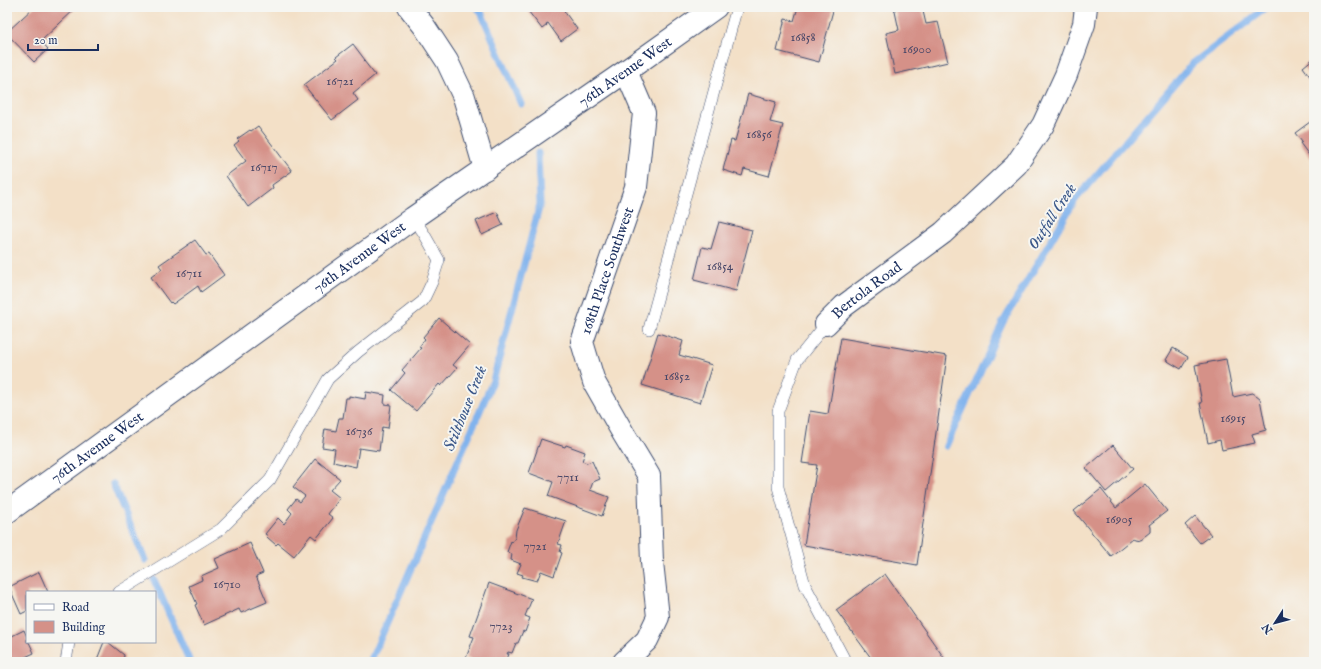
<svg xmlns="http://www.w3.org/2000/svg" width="1321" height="669" font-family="'IM FELL English',serif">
  <rect width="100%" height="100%" fill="#f6f6f2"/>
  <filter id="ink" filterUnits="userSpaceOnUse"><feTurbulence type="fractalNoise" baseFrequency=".025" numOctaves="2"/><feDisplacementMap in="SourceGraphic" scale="8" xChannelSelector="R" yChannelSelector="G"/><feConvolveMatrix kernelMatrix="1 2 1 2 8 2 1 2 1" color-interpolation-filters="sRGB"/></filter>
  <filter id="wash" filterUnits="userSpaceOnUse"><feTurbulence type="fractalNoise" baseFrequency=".012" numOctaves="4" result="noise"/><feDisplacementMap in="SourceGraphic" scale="16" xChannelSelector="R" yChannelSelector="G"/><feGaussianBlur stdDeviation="0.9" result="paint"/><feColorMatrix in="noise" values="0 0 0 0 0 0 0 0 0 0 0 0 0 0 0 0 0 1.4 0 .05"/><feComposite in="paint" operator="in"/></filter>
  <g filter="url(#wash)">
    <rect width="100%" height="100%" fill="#f3e0c7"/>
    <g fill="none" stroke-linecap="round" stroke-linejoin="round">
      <path stroke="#81b3ed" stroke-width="7" d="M477,7L481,12L521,104
        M946,446L1003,322L1075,200L1192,64L1267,7
        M113,484L145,560
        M154,580L190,662
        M370,662L493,381L540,204L538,153"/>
    </g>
    <g id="blocks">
      <path fill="#d59188" d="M34,7H75L76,8L41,41L48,49L34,62L7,34V32Z
        M525,7H572L564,11L577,29L561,41L548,23L546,24L547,25L542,29Z
        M798,7H834L819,62L777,51L785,19L794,21Z
        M894,7H922L926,24L938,22L948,62L895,74L886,33L899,30Z
        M353,44L365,60L364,61L375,75L353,93L358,100L332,120L304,85L338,59L336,57Z
        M1314,58V82L1303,67Z
        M748,94L776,102L770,122L783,125L769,176L744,169L742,176L723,170L731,140L735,141Z
        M1314,119V162L1300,143L1302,142L1295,133Z
        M258,126L292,171L272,185L273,188L248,207L226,176L246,161L234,145L239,141L237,139L250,130L251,131Z
        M497,212L503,225L482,235L476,221Z
        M719,222L752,230L736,291L694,280L702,247L711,249Z
        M195,240L206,255L209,254L224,275L201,292L198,286L173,304L171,302L170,303L151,277L162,269L159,265Z
        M439,318L470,345L453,365L457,368L441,386L439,384L416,411L391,390L405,373L402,370L421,348L419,347L425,339L423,337Z
        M658,333L683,341L679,355L712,365L700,403L642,385Z
        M841,338L947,356L917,565L804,545L817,465L802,463L810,411L828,414Z
        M1173,348L1188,357L1181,369L1166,360Z
        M1226,359L1233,397L1252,393L1260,399L1266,430L1252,434L1255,443L1222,450L1220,440L1208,443L1200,403H1202L1195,365Z
        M366,392L385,395L384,404L391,405L388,428L382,427L379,451L359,448L356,467L333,462L335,449L322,447L325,429L336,431L339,418H343L346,398H349V396L365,399Z
        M541,439L565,447L566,445L585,452L582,461L587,463L592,461L600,479L593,482L590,490L609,497L602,516L548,496L553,482L529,473Z
        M1113,445L1133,469L1106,492L1086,468Z
        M315,459L340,479L330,490L340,498L328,514L333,518L316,539L311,535L294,556L278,543L276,545L267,537L268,536L265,534L278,518L284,524L292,513L288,509L296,499L300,502L305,496L293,487Z
        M1145,484L1167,511L1149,525L1150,527V532L1140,540L1135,539L1133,538L1111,556L1074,511L1101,489L1116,508Z
        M525,508L566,521L558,544L562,545L560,552L562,553L554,576L541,571L537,581L522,577L523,575L517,573L521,564L511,560L512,554L507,552L511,541L512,542L515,538L516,530Z
        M1195,516L1211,535L1200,543L1185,525Z
        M250,543L263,573L256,576L267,602L241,613L239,609L204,625L195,605L197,604L189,586L202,580L201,576L219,568L215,559Z
        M39,572L48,592H27V611L21,614L9,587Z
        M885,574L947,662H874L836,610Z
        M489,583L532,599L525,616L530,618L525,632L523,631L518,643H516L512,653L508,652L507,654H509L506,662H478L466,658L474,637L470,636Z
        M7,630L10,637L24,630L27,637V642H29L34,653L21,659L22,662H7Z
        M104,642H108L124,655L123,662H96Z"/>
    </g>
  </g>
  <g filter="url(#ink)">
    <use href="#blocks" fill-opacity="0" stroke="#3b4a6e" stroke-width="1"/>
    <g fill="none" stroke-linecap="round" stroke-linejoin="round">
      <defs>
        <path id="lane" d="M826,324L797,360L778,411V487L805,585L846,662
          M649,329L737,7
          M119,592L221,529L270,480L328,379L358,352L423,301L432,282L439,260L423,232L413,218
          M66,662L69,642"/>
        <g id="street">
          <path d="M409,7L424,26L447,61L464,97L485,169"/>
          <path id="s1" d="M826,324L844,306L943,233L1016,165L1043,125L1066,75L1084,24L1086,7"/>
          <path id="s2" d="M624,662L647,640L658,617L652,562L649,476L623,433L594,382L582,342L636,187L644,113L626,71"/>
        </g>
        <g id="secondary">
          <path id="s3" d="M7,512L413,218L626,71L716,7"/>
        </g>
      </defs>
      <use href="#lane" stroke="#3b4a6e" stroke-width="12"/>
      <use href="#street" stroke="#3b4a6e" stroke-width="24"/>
      <use href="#secondary" stroke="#3b4a6e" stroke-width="24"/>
      <use href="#lane" stroke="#fff" stroke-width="11"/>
      <use href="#street" stroke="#fff" stroke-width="22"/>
      <use href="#secondary" stroke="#fff" stroke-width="22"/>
    </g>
  </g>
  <g text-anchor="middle" stroke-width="4" stroke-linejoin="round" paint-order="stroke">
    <g font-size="13" fill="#4a4868">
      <text x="803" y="41">16858</text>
      <text x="917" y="53">16900</text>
      <text x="340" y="85">16721</text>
      <text x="759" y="138">16856</text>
      <text x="264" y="171">16717</text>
      <text x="720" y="270">16854</text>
      <text x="189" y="277">16711</text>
      <text x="677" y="380">16852</text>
      <text x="1233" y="422">16915</text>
      <text x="359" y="435">16736</text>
      <text x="568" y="481">7711</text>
      <text x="1119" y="523">16905</text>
      <text x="535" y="550">7721</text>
      <text x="227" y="588">16710</text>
      <text x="501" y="630">7723</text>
    </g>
    <g font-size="15" fill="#1b2f5e" stroke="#f6f6f2">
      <text dy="5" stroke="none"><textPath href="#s3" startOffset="759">76th Avenue West</textPath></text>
      <text dy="5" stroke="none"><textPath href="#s3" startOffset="435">76th Avenue West</textPath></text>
      <text dy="5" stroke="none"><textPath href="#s2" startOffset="425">168th Place Southwest</textPath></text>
      <text dy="5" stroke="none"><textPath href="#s1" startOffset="53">Bertola Road</textPath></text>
      <text dy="5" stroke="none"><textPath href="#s3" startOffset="111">76th Avenue West</textPath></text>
    </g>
    <g font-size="16" font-style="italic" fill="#3a5789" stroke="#f6f6f2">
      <text transform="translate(1051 216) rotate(-57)" y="6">Outfall Creek</text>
      <text transform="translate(464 408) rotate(-68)" y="6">Stilthouse Creek</text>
    </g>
  </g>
  <rect width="1321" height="669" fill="none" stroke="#f6f6f2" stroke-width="24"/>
  <rect x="26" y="591" width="130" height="52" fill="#f6f6f2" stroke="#9ea6b7"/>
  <rect x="34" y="604" width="20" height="6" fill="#ffffff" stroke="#9ea6b7"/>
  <text x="62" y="611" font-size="12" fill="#1b2f5e">Road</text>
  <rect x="34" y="621" width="20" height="12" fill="#d59188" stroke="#9ea6b7"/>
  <text x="62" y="631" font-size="12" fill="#1b2f5e">Building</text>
  <g transform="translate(1275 623) rotate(234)" stroke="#f6f6f2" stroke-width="3" paint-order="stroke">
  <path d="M0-3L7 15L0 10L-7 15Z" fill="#1b2f5e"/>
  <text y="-6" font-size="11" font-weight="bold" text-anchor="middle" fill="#1b2f5e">N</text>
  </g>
  <path d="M28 44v6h70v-6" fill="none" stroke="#1b2f5e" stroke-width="2"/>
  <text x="34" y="44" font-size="12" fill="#1b2f5e" stroke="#f6f6f2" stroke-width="3" paint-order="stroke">20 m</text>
</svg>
